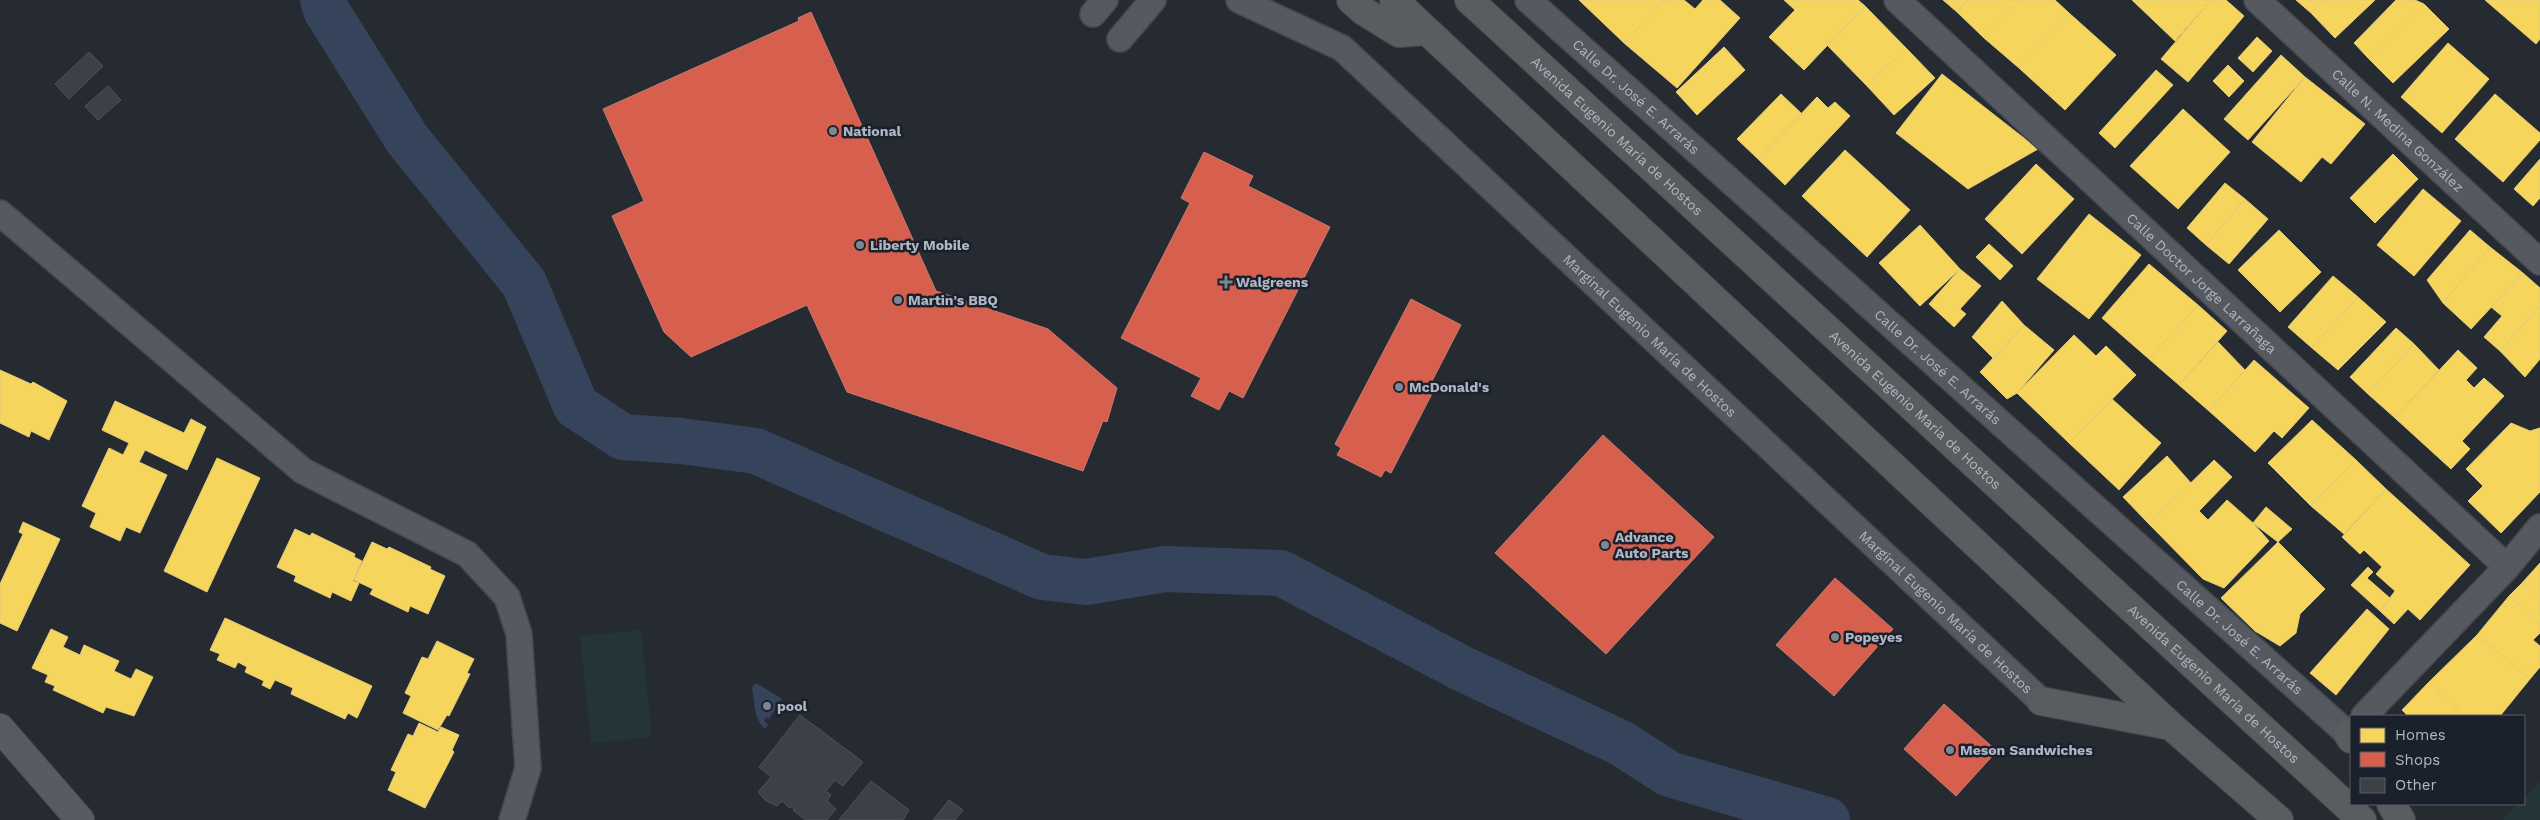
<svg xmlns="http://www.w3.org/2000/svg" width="2540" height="820" font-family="'Work Sans',sans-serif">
  <rect width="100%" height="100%" fill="#262b32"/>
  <path fill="#243538" d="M641,630L652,737L591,743L580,636Z
    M2540,782V820H2503L2519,804H2524V799Z"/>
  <path fill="#36445b" d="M754,684H758L782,699L769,719L766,717L764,720L768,725L765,729C753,718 755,702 752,688Z"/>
  <path fill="#f6d55c" stroke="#e1cc7b" d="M1579,0H1665L1624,43Z
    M1665,0H1684L1695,9L1703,0H1720L1740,18L1677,88L1624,43Z
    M1784,0H1858L1865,6L1804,70L1769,37L1795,10Z
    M1943,0H1968L1957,12Z
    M1968,0H2021L1984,38L1957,12Z
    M2021,0H2055L2069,13L2019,68L1984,38Z
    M2132,0H2211L2175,41Z
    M2211,0H2226L2244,16L2188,82L2161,59Z
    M2296,0H2325L2311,13Z
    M2325,0H2375L2335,38L2311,13Z
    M2396,0H2415L2424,4L2369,59L2354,43Z
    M2485,0H2540V39L2536,44Z
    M2424,4L2449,29L2393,83L2369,59Z
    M1865,6L1906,48L1867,86L1826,44Z
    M2069,13L2116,55L2065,110L2019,68Z
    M2257,37L2272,51L2253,72L2238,58Z
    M2448,43L2489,79L2442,133L2401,97Z
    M1724,47L1745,70L1697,115L1676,92Z
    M1906,48L1935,78L1894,115L1867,86Z
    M2281,55L2305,77L2248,140L2224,119Z
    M2228,65L2244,81L2229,97L2213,81Z
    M2156,70L2173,85L2115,148L2099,133Z
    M1942,74L2038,149L1968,189L1896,133Z
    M2305,77L2365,124L2331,164L2322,157L2301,182L2252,142Z
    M1781,94L1802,114L1758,159L1737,139Z
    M2495,94L2540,133V140L2503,182L2455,139Z
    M1817,97L1828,108L1835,102L1850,116L1785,185L1758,159Z
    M2183,109L2230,152L2178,209L2130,166Z
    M1845,150L1910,210L1867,257L1802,196Z
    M2393,154L2418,179L2375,223L2350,198Z
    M2540,159V198L2533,206L2514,189Z
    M2036,164L2074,199L2022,254L1985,219Z
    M2225,183L2245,199L2206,245L2187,228Z
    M2423,189L2461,221L2414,276L2377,245Z
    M2245,199L2268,219L2229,264L2206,245Z
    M2089,214L2141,255L2089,319L2037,279Z
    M1920,225L1960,269L1920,306L1879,263Z
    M2279,230L2321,272L2280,312L2238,270Z
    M2470,230L2490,247L2443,303L2427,280Z
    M1989,244L2013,266L2000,280L1976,257Z
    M2490,247L2523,273L2471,329L2443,303Z
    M2149,264L2198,305L2149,359L2102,318Z
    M1960,269L1981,286L1960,309L1966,314L1954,327L1929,304Z
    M2523,273L2540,288V306L2500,351L2484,337L2502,316L2491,307Z
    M2333,276L2358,297L2312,348L2288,327Z
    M2358,297L2386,322L2338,370L2312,348Z
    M2002,301L2024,325L1994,359L1972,337Z
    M2198,305L2227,331L2179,385L2149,359Z
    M2540,306V359L2525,377L2500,351Z
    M2024,325L2054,350L2017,393L2007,399L1980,372Z
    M2396,328L2414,344L2368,394L2350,377Z
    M2074,335L2096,356L2106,346L2136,375L2069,443L2017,393Z
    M2218,342L2245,370L2209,411L2179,385Z
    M2414,344L2439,370L2395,418L2368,394Z
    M2458,350L2477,368L2466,380L2474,388L2484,378L2504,396L2462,441L2470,449L2451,469L2395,418Z
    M2254,360L2309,408L2282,438L2274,431L2255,452L2209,411Z
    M0,370L31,384L33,382L67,401L49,440L31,431L29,437L0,423Z
    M2112,399L2161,443L2119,490L2069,443Z
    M115,401L184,433L191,419L206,427L187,470L145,450L139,462L167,475L140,533L126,527L120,541L90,527L96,513L82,506L109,448L123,455L129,443L102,430Z
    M2312,420L2356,460L2311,506L2268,463Z
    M2511,423L2530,431L2540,428V492L2501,533L2468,501L2483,486L2466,469Z
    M2167,456L2191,483L2149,524L2123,497Z
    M217,458L260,478L207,592L164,571Z
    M2214,460L2232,477L2199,511L2208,520L2227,500L2253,523L2269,541L2224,588L2203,579L2149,524Z
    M2356,460L2386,489L2344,534L2311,506Z
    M2386,489L2470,565L2420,620L2408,609L2394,624L2380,611L2395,591L2376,574L2382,567L2364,550L2360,554L2342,537Z
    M2266,507L2292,529L2278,542L2253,523Z
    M23,522L60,539L17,631L0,623V584L23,534L19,532Z
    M295,529L310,536L312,533L355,554L354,557L362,561L353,581L359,583L351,601L332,592L330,598L294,581L296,576L277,567Z
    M372,542L387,549L389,547L431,567L430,569L445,576L428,614L410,606L408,612L370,594L373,589L354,580Z
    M2278,542L2325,589L2300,614L2296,633L2280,646L2255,631L2221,598Z
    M2540,563V598L2522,583Z
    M2368,567L2373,572L2367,578L2391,599L2380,611L2351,585Z
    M2522,583L2540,598V623L2509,596Z
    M2509,596L2540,623V633L2533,640L2540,646V667L2530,679L2477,635Z
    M2367,609L2389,629L2336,695L2310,673Z
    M225,618L372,686L357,718L348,713L345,719L291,694L293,688L275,680L270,689L262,685L264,681L245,672L247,667L238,662L235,668L217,660L220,654L210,650Z
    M51,629L68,637L63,647L80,655L84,645L119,661L114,671L131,679L136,669L153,677L134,716L106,707L103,713L53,690L55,686L45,682L48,675L32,668Z
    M2477,635L2530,679L2500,716H2465L2429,682Z
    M437,641L474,659L467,673L470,674L449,716L447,715L438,730L403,713L411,696L405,693L422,657L428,659Z
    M2429,682L2465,716H2408L2402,710Z
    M419,723L438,732L441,727L459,735L452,750L454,752L425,808L388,790L396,772L391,770L408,734L413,736Z"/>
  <path fill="#d6604d" stroke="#ca7a71" d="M811,12L936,291L1048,329L1117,388L1107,422L1103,421L1083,471L847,392L807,305L691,357L664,332L612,216L644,201L603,109L799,21L798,18Z
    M1204,152L1253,176L1248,186L1330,227L1243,398L1229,391L1219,410L1191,396L1201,378L1121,338L1190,203L1181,198Z
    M1411,299L1461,325L1430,385L1435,388L1391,473L1385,470L1381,477L1337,455L1341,448L1335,444Z
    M1603,435L1714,537L1606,654L1495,553Z
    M1835,578L1893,629L1834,696L1776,645Z
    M1944,704L1997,751L1956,796L1904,749Z"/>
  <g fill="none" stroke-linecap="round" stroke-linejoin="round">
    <path stroke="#36445b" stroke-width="46" d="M323,0L326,10L407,139L524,283L576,406L623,437L681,441L756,451L1042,577L1086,582L1165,569L1281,573L1463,669L1621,743L1669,774L1827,820"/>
  </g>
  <path fill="#3d4147" stroke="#4e525a" d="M89,52L103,66L69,99L55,84Z
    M108,86L121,100L98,120L85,106Z
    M800,715L863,762L843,786L835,780L826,791L831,795L827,801L836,809L827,820H805L793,810L794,808L792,806L790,808L782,801L777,806L766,801L758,792L771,777L759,767Z
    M871,781L909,810L903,820H839Z
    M949,800L963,810L955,820H933Z"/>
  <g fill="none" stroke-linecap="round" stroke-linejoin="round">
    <defs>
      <g id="minor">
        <path id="s1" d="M1239,0L1342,48L2041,701"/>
        <path id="s2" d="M1528,0L2348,734L2351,730"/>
        <path id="s3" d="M1897,0L2507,567"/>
        <path id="s4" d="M2257,0L2540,262"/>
        <path d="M1093,14L1105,0"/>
        <path d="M1120,39L1153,0"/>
        <path d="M0,213L303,471L467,554L507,597L519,634L528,768L512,820"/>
        <path d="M2364,716L2507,567L2540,527"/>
      </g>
      <path id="major" d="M0,728L80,820"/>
      <g id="highway">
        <path d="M1351,0L1362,10L1399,33L1426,31"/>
        <path d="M1394,0L2171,726L2279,820"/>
        <path id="s5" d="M1469,0L2362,820"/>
        <path d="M2041,701L2171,726"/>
        <path d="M2348,734L2351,739"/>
        <path d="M2391,804L2401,820"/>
      </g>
    </defs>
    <use href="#minor" stroke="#44474d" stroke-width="28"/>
    <use href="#major" stroke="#43474f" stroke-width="30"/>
    <use href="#highway" stroke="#43474d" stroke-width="30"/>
    <use href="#minor" stroke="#565960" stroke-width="25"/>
    <use href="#major" stroke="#585c62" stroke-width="28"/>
    <use href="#highway" stroke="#5a5d60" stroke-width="28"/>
  </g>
  <g fill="#7f8691" stroke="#1a212c" stroke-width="2">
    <circle cx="833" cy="131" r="5"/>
    <circle cx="860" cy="245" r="5"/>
    <path d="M1223.5 274.5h5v5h5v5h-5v5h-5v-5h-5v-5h5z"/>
    <circle cx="898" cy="300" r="5"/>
    <circle cx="1399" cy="387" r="5"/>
    <circle cx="1605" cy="545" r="5"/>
    <circle cx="1835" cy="637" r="5"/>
    <circle cx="767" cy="706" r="5"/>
    <circle cx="1950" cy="750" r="5"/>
  </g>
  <g text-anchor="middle" stroke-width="5" stroke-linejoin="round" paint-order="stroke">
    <g font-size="14" fill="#afb7c4" stroke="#1a212c">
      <text dy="5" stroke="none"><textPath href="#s2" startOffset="145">Calle Dr. José E. Arrarás</textPath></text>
      <text dy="5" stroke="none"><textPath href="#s4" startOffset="192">Calle N. Medina González</textPath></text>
      <text dy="5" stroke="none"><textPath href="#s5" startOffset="201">Avenida Eugenio María de Hostos</textPath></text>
      <text dy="5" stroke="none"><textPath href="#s3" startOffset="416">Calle Doctor Jorge Larrañaga</textPath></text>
      <text dy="5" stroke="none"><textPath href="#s1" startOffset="535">Marginal Eugenio María de Hostos</textPath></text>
      <text dy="5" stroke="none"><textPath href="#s2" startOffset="550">Calle Dr. José E. Arrarás</textPath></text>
      <text dy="5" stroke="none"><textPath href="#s5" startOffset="606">Avenida Eugenio María de Hostos</textPath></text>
      <text dy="5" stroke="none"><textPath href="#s1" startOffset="940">Marginal Eugenio María de Hostos</textPath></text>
      <text dy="5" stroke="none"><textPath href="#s2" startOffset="955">Calle Dr. José E. Arrarás</textPath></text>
      <text dy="5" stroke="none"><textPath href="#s5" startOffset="1011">Avenida Eugenio María de Hostos</textPath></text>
    </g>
    <g font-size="14" font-weight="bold" fill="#afb7c4" stroke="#1a212c" text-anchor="start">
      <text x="843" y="136">National</text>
      <text x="870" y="250">Liberty Mobile</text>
      <text x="1236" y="287">Walgreens</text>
      <text x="908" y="305">Martin's BBQ</text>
      <text x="1409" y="392">McDonald's</text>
      <text x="1615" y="542">Advance<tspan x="1615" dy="16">Auto Parts</tspan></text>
      <text x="1845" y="642">Popeyes</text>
      <text x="777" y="711">pool</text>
      <text x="1960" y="755">Meson Sandwiches</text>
    </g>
  </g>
  <rect x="2350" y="715" width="175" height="90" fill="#1a212c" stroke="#565d69"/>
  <rect x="2360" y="728" width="25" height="15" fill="#f6d55c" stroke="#565d69"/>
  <text x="2395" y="740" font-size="15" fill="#afb7c4">Homes</text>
  <rect x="2360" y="752" width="25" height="15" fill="#d6604d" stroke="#565d69"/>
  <text x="2395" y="765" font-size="15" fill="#afb7c4">Shops</text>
  <rect x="2360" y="778" width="25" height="15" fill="#3d4147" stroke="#565d69"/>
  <text x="2395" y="790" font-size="15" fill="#afb7c4">Other</text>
</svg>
